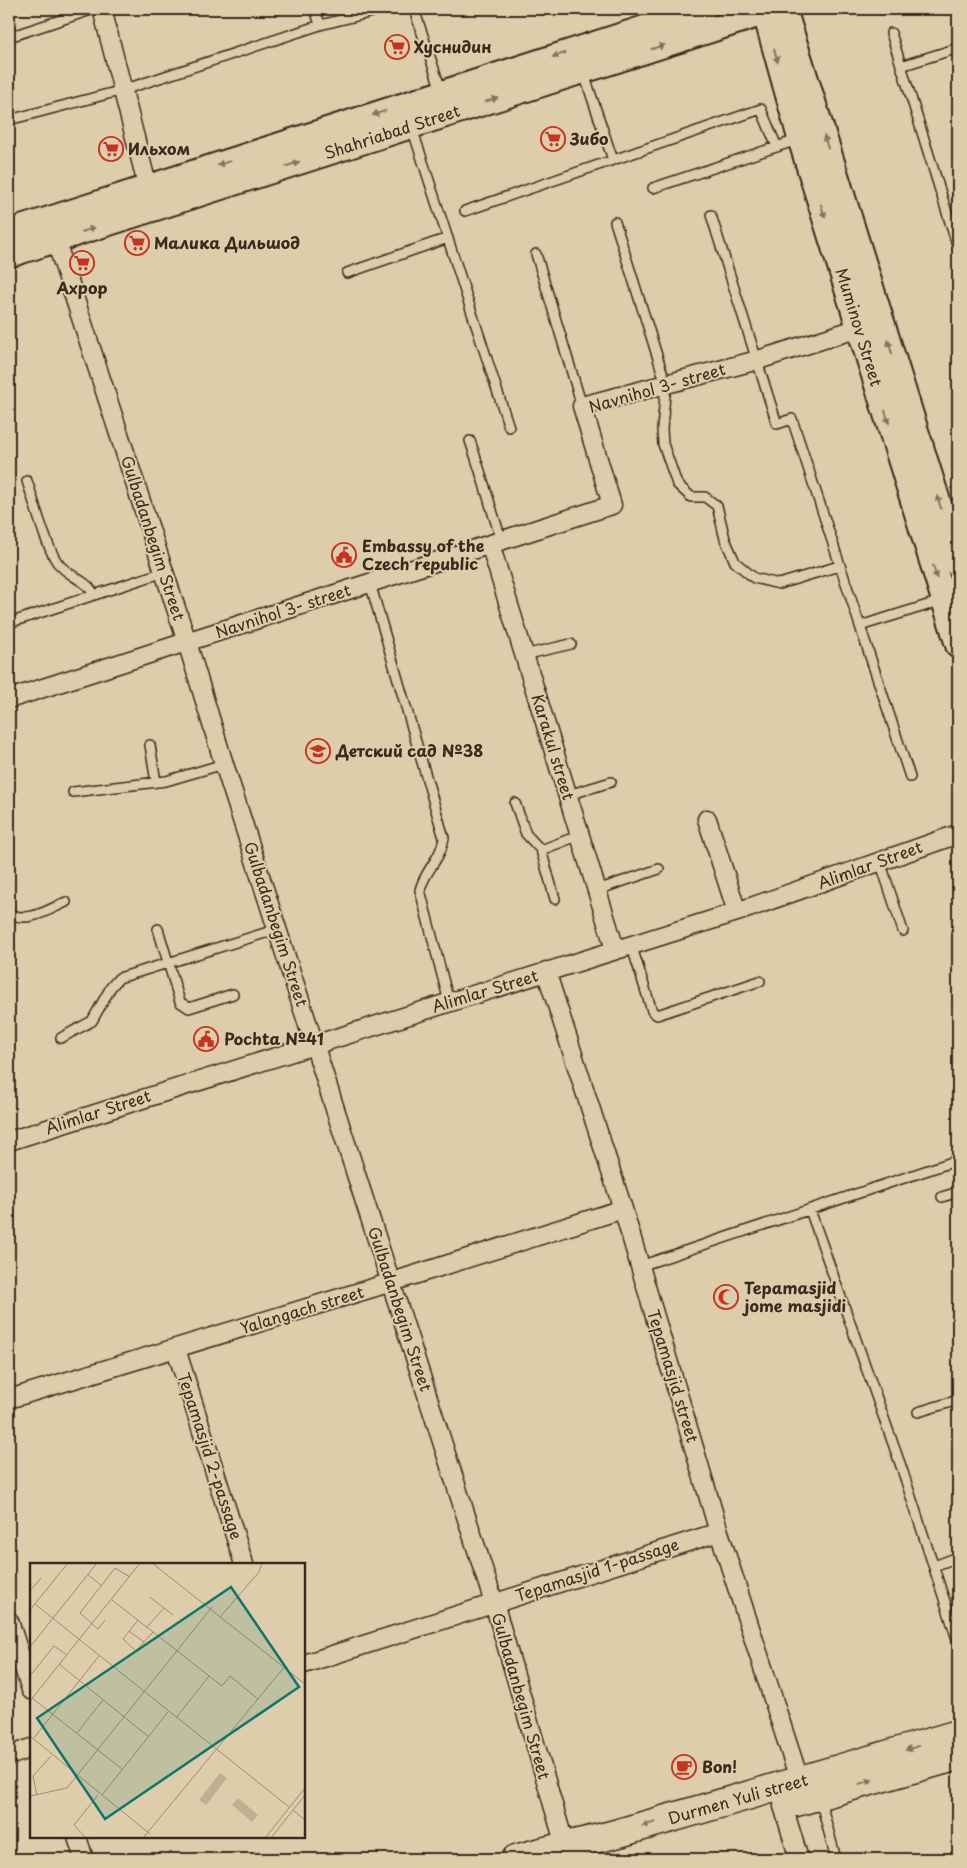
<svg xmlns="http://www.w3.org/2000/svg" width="967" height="1868" font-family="'Playpen Sans',sans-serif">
  <rect width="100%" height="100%" fill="#decdaa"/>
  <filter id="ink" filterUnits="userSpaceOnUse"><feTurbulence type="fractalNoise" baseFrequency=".02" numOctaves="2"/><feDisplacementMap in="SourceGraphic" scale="10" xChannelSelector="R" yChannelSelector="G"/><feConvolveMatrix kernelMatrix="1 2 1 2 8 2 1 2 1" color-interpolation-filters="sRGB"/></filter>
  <g filter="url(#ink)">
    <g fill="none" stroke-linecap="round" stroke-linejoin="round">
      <defs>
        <path id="lane" d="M315,9L320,25
          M414,9L442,93
          M891,33L958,248
          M9,37L94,9
          M901,66L958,48
          M583,71L613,160
          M9,120L123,90L320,25L385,9
          M412,128L509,427
          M653,188L800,139
          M465,211L761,109L777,147
          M711,215L777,424L792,419L860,626L944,600
          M615,222L666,384L662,429L663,444L677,484L691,497H705L717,506L725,539L735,562L754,578L779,584L839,566
          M536,254L582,406
          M347,273L448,238
          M470,441C482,474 490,507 502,541
          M27,481C35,504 45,544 57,562C69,578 87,579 94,595
          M370,583L444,838C441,859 425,870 420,890L449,1002
          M9,623L164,572
          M860,626L910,777
          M524,655L571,644
          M150,745L156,782
          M73,792L166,781L224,764
          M568,795L611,782
          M515,803L526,834L541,850
          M880,861L903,931
          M597,890L659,869
          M555,899L541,850L580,835
          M9,913C27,924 48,910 66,902
          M158,929L180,1002L189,1008L233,994
          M631,944L652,1011L657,1015L760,981
          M61,1038L92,1021L111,987L119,978L278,929
          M942,1197L958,1192
          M810,1210L902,1469L958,1642
          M640,1266L958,1160
          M918,1412L958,1400
          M934,1566L958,1557
          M820,1799L836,1859"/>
        <path id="street" d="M102,9L151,200
          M52,229L187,642L224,764L494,1603L568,1856
          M490,544L615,949
          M9,699L612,505L582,406L758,360L859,328
          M707,819L737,912
          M546,971L623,1209L719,1532L800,1782
          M9,1141L737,912L958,834
          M176,1349L244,1564
          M9,1399L392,1282L623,1209
          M9,1621L31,1690
          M304,1664L719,1532
          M9,1756L31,1748
          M783,1806L799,1859
          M77,1837L84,1859"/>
        <path id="secondary" d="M764,9L800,138L958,645
          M784,9L958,565
          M9,232L704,9
          M9,255L776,9"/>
        <path id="primary" d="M796,1802L958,1756
          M516,1859C550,1849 585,1842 619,1833C732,1800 845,1768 958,1734"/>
      </defs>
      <use href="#lane" stroke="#3b2a1e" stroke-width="12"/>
      <use href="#street" stroke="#3b2a1e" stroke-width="21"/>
      <use href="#secondary" stroke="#3b2a1e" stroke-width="28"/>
      <use href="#primary" stroke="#3b2a1e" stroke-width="31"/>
      <use href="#lane" stroke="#decdaa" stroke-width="9"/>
      <use href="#street" stroke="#decdaa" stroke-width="18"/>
      <use href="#secondary" stroke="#decdaa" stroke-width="24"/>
      <use href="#primary" stroke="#decdaa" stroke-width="28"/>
    </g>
    <defs><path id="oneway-solid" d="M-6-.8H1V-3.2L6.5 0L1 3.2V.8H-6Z" transform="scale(1.25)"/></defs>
    <g fill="#84735d">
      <use href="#oneway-solid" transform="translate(658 47) rotate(-18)"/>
      <use href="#oneway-solid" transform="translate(559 55) rotate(162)"/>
      <use href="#oneway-solid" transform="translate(776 56) rotate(74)"/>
      <use href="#oneway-solid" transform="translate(491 100) rotate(-18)"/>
      <use href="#oneway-solid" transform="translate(379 113) rotate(162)"/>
      <use href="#oneway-solid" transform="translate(826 142) rotate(-107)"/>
      <use href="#oneway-solid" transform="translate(224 163) rotate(162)"/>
      <use href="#oneway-solid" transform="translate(293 164) rotate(-18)"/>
      <use href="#oneway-solid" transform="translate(823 211) rotate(73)"/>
      <use href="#oneway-solid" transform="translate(88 230) rotate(-18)"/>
      <use href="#oneway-solid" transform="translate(890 347) rotate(-107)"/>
      <use href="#oneway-solid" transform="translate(887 417) rotate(73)"/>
      <use href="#oneway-solid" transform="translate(939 502) rotate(-107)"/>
      <use href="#oneway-solid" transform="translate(935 572) rotate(73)"/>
      <use href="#oneway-solid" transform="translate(912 1748) rotate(163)"/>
      <use href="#oneway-solid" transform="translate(866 1782) rotate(-16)"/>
      <use href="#oneway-solid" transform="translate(649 1824) rotate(164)"/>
    </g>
  </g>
  <defs>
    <symbol id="supermarket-ring" viewBox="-11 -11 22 22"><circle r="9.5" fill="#decdaa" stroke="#c8321e" stroke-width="1.5"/><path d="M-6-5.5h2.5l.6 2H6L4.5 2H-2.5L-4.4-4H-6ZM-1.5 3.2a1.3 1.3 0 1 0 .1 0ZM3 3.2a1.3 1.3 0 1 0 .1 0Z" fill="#c8321e"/></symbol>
    <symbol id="civic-ring" viewBox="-11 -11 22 22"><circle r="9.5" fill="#decdaa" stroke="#c8321e" stroke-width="1.5"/><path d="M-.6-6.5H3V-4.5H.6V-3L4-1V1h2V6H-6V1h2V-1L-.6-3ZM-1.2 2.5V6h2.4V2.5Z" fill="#c8321e"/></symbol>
    <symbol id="school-ring" viewBox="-11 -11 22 22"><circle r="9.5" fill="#decdaa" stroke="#c8321e" stroke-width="1.5"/><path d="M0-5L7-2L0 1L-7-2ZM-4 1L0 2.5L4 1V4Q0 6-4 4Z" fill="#c8321e"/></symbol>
    <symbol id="mosque-ring" viewBox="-11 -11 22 22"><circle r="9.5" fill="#decdaa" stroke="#c8321e" stroke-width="1.5"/><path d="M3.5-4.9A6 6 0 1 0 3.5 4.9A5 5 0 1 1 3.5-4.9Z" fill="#c8321e"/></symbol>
    <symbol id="cafe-ring" viewBox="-11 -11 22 22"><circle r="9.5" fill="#decdaa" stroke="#c8321e" stroke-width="1.5"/><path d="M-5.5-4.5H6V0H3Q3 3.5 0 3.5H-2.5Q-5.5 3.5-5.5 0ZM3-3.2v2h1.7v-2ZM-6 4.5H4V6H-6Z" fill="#c8321e"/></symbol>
  </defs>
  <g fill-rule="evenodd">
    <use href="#supermarket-ring" x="383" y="33" width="28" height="28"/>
    <use href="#supermarket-ring" x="539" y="125" width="28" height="28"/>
    <use href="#supermarket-ring" x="97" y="135" width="28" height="28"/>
    <use href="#supermarket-ring" x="123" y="229" width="28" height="28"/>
    <use href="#supermarket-ring" x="68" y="249" width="28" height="28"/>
    <use href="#civic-ring" x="330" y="541" width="28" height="28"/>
    <use href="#school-ring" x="304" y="737" width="28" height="28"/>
    <use href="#civic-ring" x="192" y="1025" width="28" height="28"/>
    <use href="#mosque-ring" x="712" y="1283" width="28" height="28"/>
    <use href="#cafe-ring" x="670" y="1753" width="28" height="28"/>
  </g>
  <g text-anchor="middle" stroke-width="4" stroke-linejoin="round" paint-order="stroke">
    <g font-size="16" font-weight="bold" fill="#3b2a1e" stroke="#decdaa" text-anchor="start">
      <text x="414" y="53">Хуснидин</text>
      <text x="570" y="145">Зибо</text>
      <text x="128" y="155">Ильхом</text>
      <text x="154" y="249">Малика Дильшод</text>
      <text x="82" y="294" text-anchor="middle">Ахрор</text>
      <text x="362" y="552">Embassy of the<tspan x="362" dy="18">Czech republic</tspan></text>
      <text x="336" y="757">Детский сад №38</text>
      <text x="224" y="1045">Pochta №41</text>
      <text x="744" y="1294">Tepamasjid<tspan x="744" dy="18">jome masjidi</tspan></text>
      <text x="702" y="1773">Bon!</text>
    </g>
    <g font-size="16" fill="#3b2a1e" stroke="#decdaa">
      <text transform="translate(392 132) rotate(-18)" y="6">Shahriabad Street</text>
      <text transform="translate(859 327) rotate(73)" y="6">Muminov Street</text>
      <text transform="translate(657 388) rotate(-16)" y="6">Navnihol 3- street</text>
      <text transform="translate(153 538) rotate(72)" y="6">Gulbadanbegim Street</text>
      <text transform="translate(283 611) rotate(-18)" y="6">Navnihol 3- street</text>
      <text transform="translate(553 747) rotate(73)" y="6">Karakul street</text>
      <text transform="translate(870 865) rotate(-20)" y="6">Аlimlar Street</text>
      <text transform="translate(276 924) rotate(72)" y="6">Gulbadanbegim Street</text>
      <text transform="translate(485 991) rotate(-17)" y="6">Аlimlar Street</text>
      <text transform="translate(98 1112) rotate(-18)" y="6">Аlimlar Street</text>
      <text transform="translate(400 1309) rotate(72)" y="6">Gulbadanbegim Street</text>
      <text transform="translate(302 1310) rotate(-17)" y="6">Yalangach street</text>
      <text transform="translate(673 1376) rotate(73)" y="6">Tepamasjid street</text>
      <text transform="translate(210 1456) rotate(72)" y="6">Tepamasjid 2-passage</text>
      <text transform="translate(597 1570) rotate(-18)" y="6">Tepamasjid 1-passage</text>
      <text transform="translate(521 1696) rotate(74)" y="6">Gulbadanbegim Street</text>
      <text transform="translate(738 1799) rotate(-16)" y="6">Durmen Yuli street</text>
    </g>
  </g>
  <g transform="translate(30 1563)">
    <rect width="275" height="275" fill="#decdaa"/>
    <path d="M190,210L197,215L176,242L169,237ZM208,235L228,252L222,259L202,242Z" fill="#c0af91"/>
    <path fill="none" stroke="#9d8c72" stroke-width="1" d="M122,0L275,121M58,12L71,22M0,28L11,15M120,34L143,52M82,37L192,123L200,113L228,136M5,41L259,244M0,47L38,0M190,54L229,9L232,0M75,57L68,66L50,50L85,5L100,14M108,57L93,76L106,88L123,69M117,64L134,45M99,68L114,79M0,84L67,0M29,101L119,174M0,113L24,83L37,92M2,135L92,206M0,138L110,0M146,155L179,113M47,170L73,137M0,173L120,271M3,176L69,93M7,232L3,213L21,193M72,232L138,149M0,233L37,225L182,44M263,247L275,257M56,275L44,262L68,232M113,275L256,102M235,275L275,225M241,275L275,232"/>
    <path fill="#0f766e" fill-opacity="0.15" stroke="#0f766e" stroke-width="2.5" d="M201,24L269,124L75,256L7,155Z"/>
    <rect width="275" height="275" fill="none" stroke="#3b2a1e" stroke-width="2.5"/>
  </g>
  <rect width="967" height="1868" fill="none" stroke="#decdaa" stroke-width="30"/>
  <rect x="15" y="15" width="937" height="1838" fill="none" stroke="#3b2a1e" stroke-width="2" filter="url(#ink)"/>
</svg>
